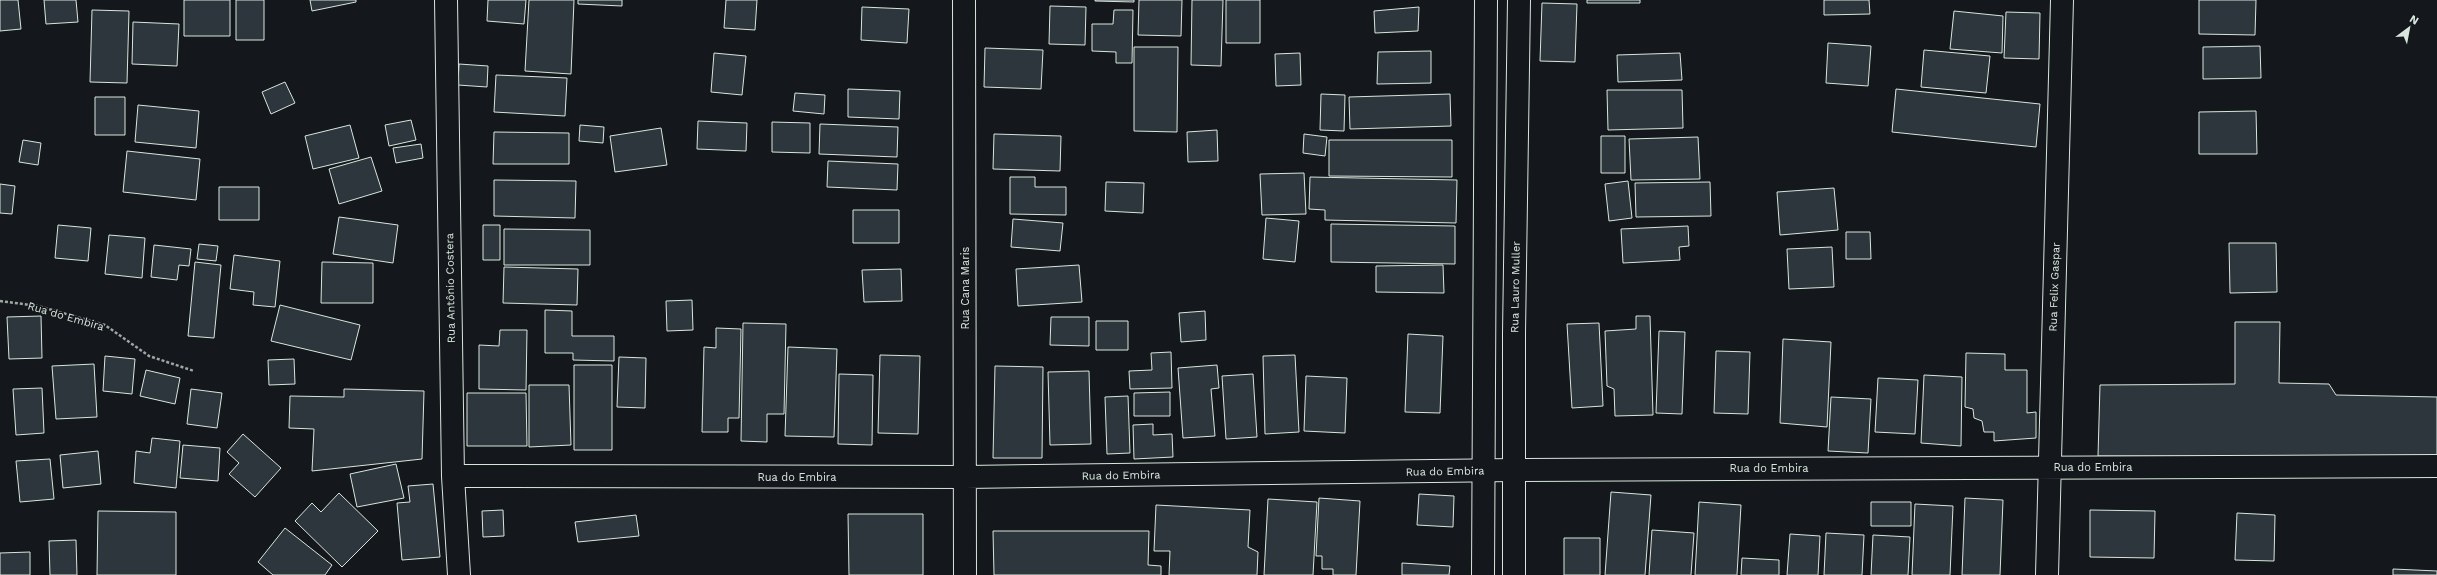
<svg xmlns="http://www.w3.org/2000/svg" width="2437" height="575" font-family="'Work Sans',sans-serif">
  <rect width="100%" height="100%" fill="#14181c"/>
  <path fill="#2c363c" stroke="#d8e6dc" d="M0,0H18L21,29L0,31Z
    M44,0H76L78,22L46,24Z
    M184,0H230V36H184Z
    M236,0H264V40H236Z
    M310,0H356V2L312,11Z
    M488,0H526L524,24L487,21Z
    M529,0H574L571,74L525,71Z
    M578,0H622V6L578,4Z
    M726,0H757L755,30L724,28Z
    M1095,0H1134V2L1095,1Z
    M1139,0H1182L1181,36L1138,35Z
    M1192,0H1223L1221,66L1191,65Z
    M1226,0H1260V43H1226Z
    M1587,0H1640V3H1587Z
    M1824,0H1869L1870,14L1824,15Z
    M2199,0H2256L2255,35L2199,34Z
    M1542,3L1577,4L1575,62L1540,61Z
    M1050,6L1086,7L1085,45L1049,44Z
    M862,7L909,9L907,43L861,40Z
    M1419,7L1418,31L1375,33L1374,11Z
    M92,10L129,11L127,83L90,82Z
    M1114,10H1133L1132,63H1116V52L1092,51V24H1113Z
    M1954,11L2003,16L2002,53L1950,49Z
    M2006,12L2040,13L2039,59L2004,58Z
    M133,22L179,24L177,66L132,64Z
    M1828,43L1871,46L1868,86L1826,83Z
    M2260,46L2261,78L2203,79V47Z
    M1134,47H1178L1177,132L1134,131Z
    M985,48L1043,50L1041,89L984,87Z
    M1924,50L1990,56L1986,93L1921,87Z
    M1431,51V83L1377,84L1378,52Z
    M714,53L746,56L742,95L711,92Z
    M1300,53L1301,85L1276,86L1275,54Z
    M1680,53L1682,80L1618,82L1617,55Z
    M459,64L488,66L487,87L458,85Z
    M496,75L567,78L565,116L494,112Z
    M285,82L295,103L271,114L262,92Z
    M848,89L900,91L899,119L848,117Z
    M1896,89L2040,104L2036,147L1892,132Z
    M1607,90H1682L1683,128L1608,130Z
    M795,93L825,95L824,114L793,111Z
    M1321,94L1345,95L1344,131L1320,130Z
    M1450,94L1451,126L1350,129L1349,97Z
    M95,97H125V135H95Z
    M138,105L199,111L196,148L135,142Z
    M2256,111L2257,154H2199V112Z
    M411,120L416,140L389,146L385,125Z
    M698,121L747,123L746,151L697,149Z
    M772,122L810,123V153L772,152Z
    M820,124L898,127L897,157L819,154Z
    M350,125L359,158L313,169L305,136Z
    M580,125L604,127L603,143L579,141Z
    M661,128L667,165L615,172L610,136Z
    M1217,130L1218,161L1188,162L1187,132Z
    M494,132L569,133V164H493Z
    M994,134L1061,136L1060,171L993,169Z
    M1304,134L1327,137L1325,156L1303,153Z
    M1601,136H1625V173H1601Z
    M1698,137L1700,179L1631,180L1629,139Z
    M23,140L41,143L38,165L19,162Z
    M1329,140H1452V177L1329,176Z
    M421,144L423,158L396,163L393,148Z
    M127,151L200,159L196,200L123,192Z
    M371,157L382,191L339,204L329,169Z
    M828,161L898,164L897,190L827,187Z
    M1304,173L1306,214L1262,215L1260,174Z
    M1010,177H1035V187H1066V215L1010,214Z
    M1310,177L1457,180L1456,223L1325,220V210L1309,209Z
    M494,180L576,181L575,218L494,216Z
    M1628,181L1632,218L1609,221L1605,184Z
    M1106,182L1144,183L1143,213L1105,211Z
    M1710,182L1711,216L1636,217L1635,183Z
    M0,184L15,186L12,214L0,213Z
    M219,187H259V220H219Z
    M1834,188L1838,230L1780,235L1777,192Z
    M853,210H899V243H853Z
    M339,217L398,225L393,263L333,254Z
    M1266,218L1299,221L1295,262L1263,259Z
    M1013,219L1063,223L1060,251L1011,247Z
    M1331,224L1455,226V264L1331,262Z
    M58,225L91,228L88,261L55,258Z
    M483,225H500V260H483Z
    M1688,226L1689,246L1679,247L1680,260L1623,263L1621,229Z
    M504,229L590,230V265H504Z
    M1846,232H1870L1871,259H1846Z
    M109,235L145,238L142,278L105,274Z
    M2229,243H2276L2277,292L2230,293Z
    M199,244L218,246L216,261L197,259Z
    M154,245L191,249L189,266L179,265L177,280L151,277Z
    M1832,247L1834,287L1789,289L1787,249Z
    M234,255L280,261L275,307L253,305L254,292L230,289Z
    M195,262L221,265L214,338L188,336Z
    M322,262L373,263V303H321Z
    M1079,265L1082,302L1018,306L1016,269Z
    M1443,265L1444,293L1376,292V266Z
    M504,267L578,269L577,305L503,303Z
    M901,269L902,301L864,302L862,270Z
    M692,300L693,330L667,331L666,301Z
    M280,305L360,325L351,360L271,341Z
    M545,310L572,311V336H614V361L573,360V353H545Z
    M1205,311L1206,340L1181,342L1179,313Z
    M41,316L42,358L9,359L7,317Z
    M1636,316H1650L1653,415L1615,416L1614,389L1607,386L1605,331L1636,329Z
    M1051,317H1089V346L1050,345Z
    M1096,321H1128V350H1096Z
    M2235,322H2280L2279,383L2329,384L2336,395L2437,397V457L2098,456L2100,385L2235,384Z
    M743,323L786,324L784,414H767V442L741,441Z
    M1599,323L1603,406L1572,408L1567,324Z
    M716,328L741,329L739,418H728V432H702L704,347L716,348Z
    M500,330H527L526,390L479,389V345L499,346Z
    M1659,331L1685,332L1682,414L1656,413Z
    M1408,334L1443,336L1440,413L1405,412Z
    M1783,339L1831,342L1827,427L1780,423Z
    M788,347L837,349L834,437L785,436Z
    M1716,351L1750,352L1748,414L1714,413Z
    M1171,352L1172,388L1130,389L1129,371L1152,370L1151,353Z
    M1966,353L2005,354V370H2027V413L2036,412V438L1994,441V432H1984L1982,421L1974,418L1973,409L1965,407Z
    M880,355L920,356L918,434L878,433Z
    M1295,355L1299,432L1265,434L1263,356Z
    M105,356L135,359L132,394L103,391Z
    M619,357L646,358L645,408L617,407Z
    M294,359L295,384L269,385L268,360Z
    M94,364L97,417L56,419L52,366Z
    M574,365H612V450H574Z
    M1217,365L1219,388L1211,389L1215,436L1183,438L1178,368Z
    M995,366L1043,367L1042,458H993Z
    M146,370L180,378L175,404L140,396Z
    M1089,371L1091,444L1050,445L1048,372Z
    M839,374L873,375L872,445L838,444Z
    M1253,374L1257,437L1226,439L1222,376Z
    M1924,375L1962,377L1961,446L1921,443Z
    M1306,376L1347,378L1345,433L1304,431Z
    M1878,378L1918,380L1915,434L1875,432Z
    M529,385H569L571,445L529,447Z
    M42,388L44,433L16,435L13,389Z
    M191,389L222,393L217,428L187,424Z
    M344,389L424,391L422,459L312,471L314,429L289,428L290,396L344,397Z
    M1170,392V416H1134V393Z
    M467,393H526L527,446H467Z
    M1128,396L1130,453L1107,454L1105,397Z
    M1831,397L1871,399L1868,453L1828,451Z
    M1153,424V435L1172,434L1173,457L1134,459L1133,425Z
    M243,434L281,468L255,497L229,474L239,463L227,452Z
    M152,438L180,441L176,488L134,483L136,451L150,453Z
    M183,445L220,448L218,481L180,478Z
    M98,451L101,484L63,488L60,455Z
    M50,459L54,499L20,502L16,461Z
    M396,464L404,498L357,507L350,474Z
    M433,484L440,557L402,560L397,503L410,502L408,486Z
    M1611,492L1651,495L1645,575H1605Z
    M339,493L378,531L342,567L295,521L312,503L321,512Z
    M1419,494L1454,496L1453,527L1417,525Z
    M1319,498L1360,501L1356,575H1333V569H1322V556H1316Z
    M1965,498L2003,500L2000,575H1962Z
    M1268,499L1317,502L1313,575H1264Z
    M1699,502L1741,505L1737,575H1695Z
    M1871,502H1911V526H1871Z
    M1915,504L1953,506L1950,575H1912Z
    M1156,505L1250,510L1248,547L1258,552L1257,575H1169L1170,551H1154Z
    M503,510L504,536L483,537L482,511Z
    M2090,510L2155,511L2154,558L2090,557Z
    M98,511L176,512V575H97Z
    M2237,513L2275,515L2274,561L2235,560Z
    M848,514H923V575H849Z
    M636,515L639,536L578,542L575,522Z
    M285,528L332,565L325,575H273L258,562Z
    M1652,530L1694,533L1691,575H1649Z
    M993,531H1149L1148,565L1161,566V575H994Z
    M1826,533L1864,535L1862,575H1824Z
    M1790,534L1820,536L1818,575H1787Z
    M1873,535L1910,537L1908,575H1871Z
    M1564,538H1600V575H1564Z
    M76,540L77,575H50L49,541Z
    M30,552V575H0V553Z
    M1742,558L1779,560V575H1741Z
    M1402,563L1450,566L1449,575H1402Z
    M2393,569L2437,571V575H2393Z"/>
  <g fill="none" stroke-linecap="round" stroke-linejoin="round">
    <defs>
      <path id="minor" d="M446,0L453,476L459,575
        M964,0L965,575
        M453,476L966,477L1514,470L2437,466
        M2047,575L2062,0"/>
      <path id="tertiary" d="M1483,575L1486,0
        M1514,575V333L1519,0"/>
    </defs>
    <use href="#minor" stroke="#d8e6dc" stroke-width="24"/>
    <use href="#tertiary" stroke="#d8e6dc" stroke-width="24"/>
    <path stroke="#9da8a2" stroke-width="2.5" stroke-dasharray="3 2" stroke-linecap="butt" d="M0,301L38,306L105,325L149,356L194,371"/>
    <use href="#minor" stroke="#14181c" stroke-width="22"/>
    <use href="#tertiary" stroke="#14181c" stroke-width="22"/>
  </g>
  <g text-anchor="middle" stroke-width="3" stroke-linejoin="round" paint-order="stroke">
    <g font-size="11" fill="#d8e6dc" stroke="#14181c">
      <text transform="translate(1515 287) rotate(-89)" y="4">Rua Lauro Muller</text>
      <text transform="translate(2054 287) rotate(-88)" y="4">Rua Felix Gaspar</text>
      <text transform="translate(450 288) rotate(-91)" y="4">Rua Antônio Costera</text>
      <text transform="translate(965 288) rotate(-90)" y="4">Rua Cana Maris</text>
      <text transform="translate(66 316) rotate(16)" y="4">Rua do Embira</text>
      <text x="2093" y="471">Rua do Embira</text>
      <text x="1769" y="472">Rua do Embira</text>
      <text transform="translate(1445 471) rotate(-1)" y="4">Rua do Embira</text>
      <text transform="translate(1121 475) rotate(-1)" y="4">Rua do Embira</text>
      <text x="797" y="481">Rua do Embira</text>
    </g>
  </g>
  <g transform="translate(2409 28) rotate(32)" stroke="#14181c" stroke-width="3" paint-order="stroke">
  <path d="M0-3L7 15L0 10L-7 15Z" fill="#d8e6dc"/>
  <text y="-6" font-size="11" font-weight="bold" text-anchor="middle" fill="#d8e6dc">N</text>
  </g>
</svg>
